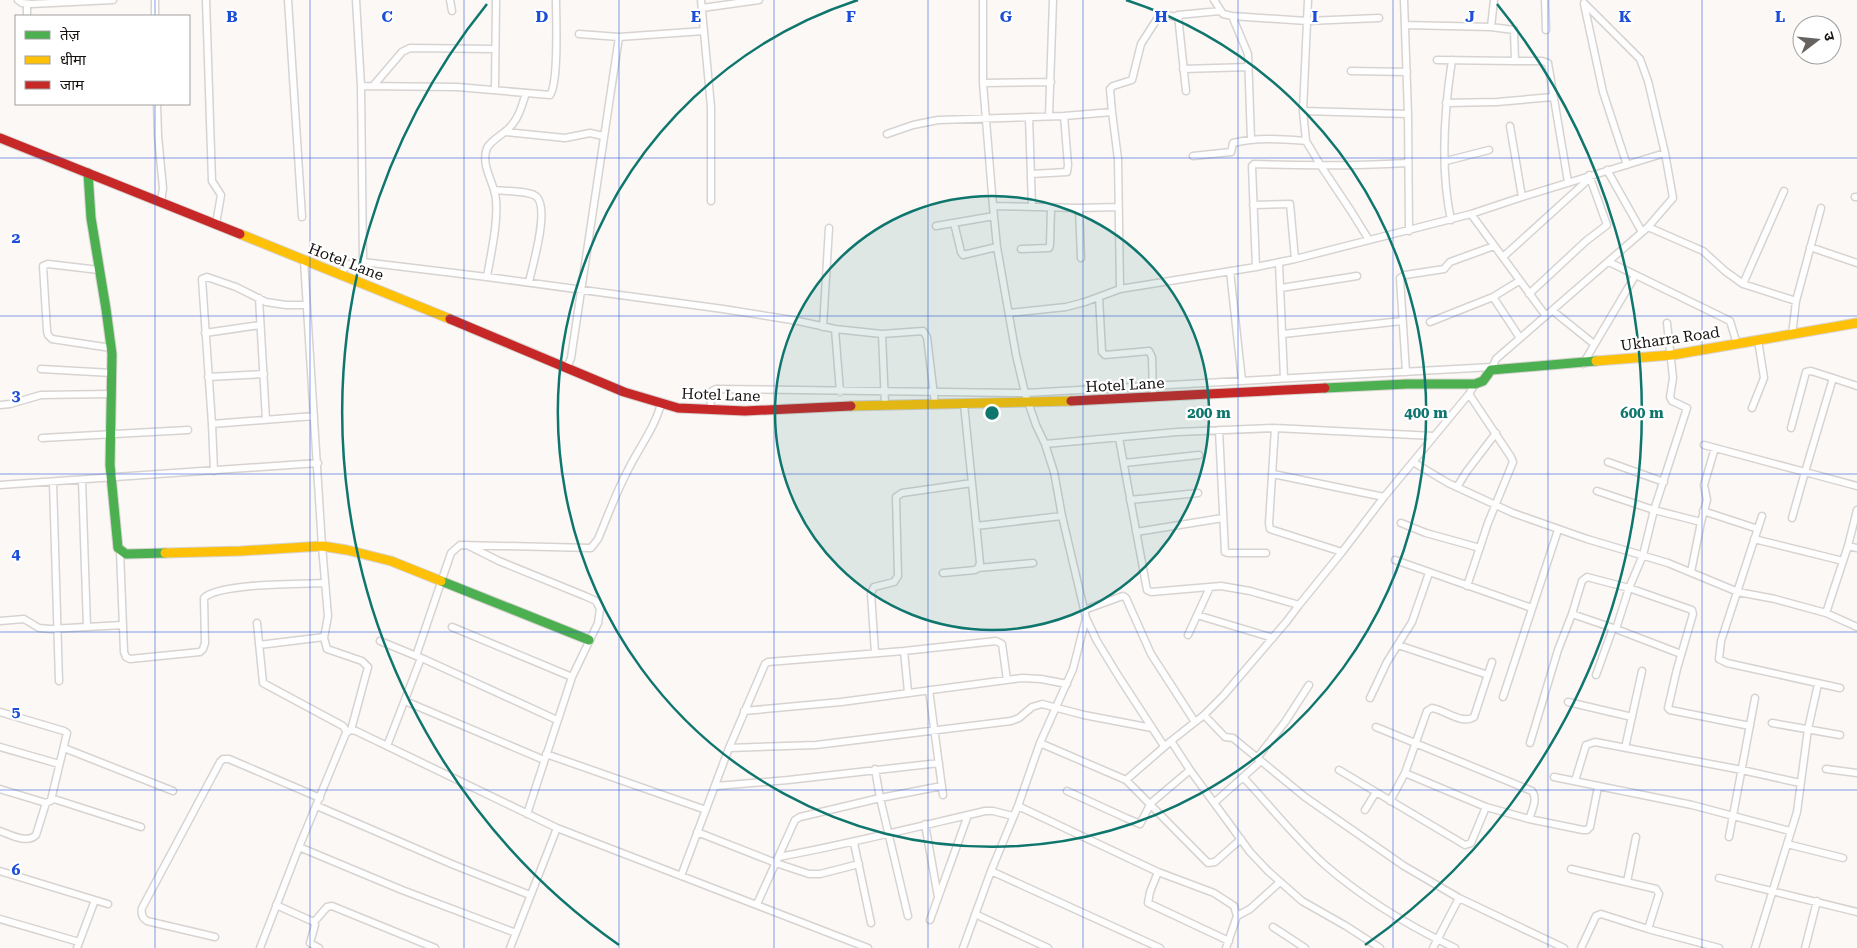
<svg xmlns="http://www.w3.org/2000/svg" width="1857" height="948" font-family="'Roboto Serif','Noto Sans Devanagari',serif">
  <rect width="100%" height="100%" fill="#fcf8f6"/>
  <g fill="none" stroke-linecap="round" stroke-linejoin="round">
    <defs>
      <path id="street" d="M18,0L22,3L31,4L113,0
        M155,0V16
        M206,0L212,181L221,195L216,224
        M288,0L302,217
        M356,0L361,86L363,262
        M450,0L452,11
        M701,0L711,107V201
        M983,0V83L993,206L997,247L1016,355L1025,393L1036,425L1045,444L1054,472L1062,516L1086,618L1097,641L1119,677L1164,746
        M1214,0L1223,14L1232,16L1307,21L1379,18
        M1308,0L1303,111L1306,141L1321,166L1351,211L1369,240
        M1404,0L1408,114L1409,231
        M1494,0L1491,27L1514,30L1515,61H1542L1548,63L1568,182
        M1545,0L1546,30
        M27,4V16
        M1584,4L1603,92L1627,165
        M702,8L759,0
        M1232,16L1248,54L1251,140
        M1405,25L1491,27
        M579,34L619,37L704,31
        M1437,60L1515,61
        M1183,69L1249,67
        M1351,71L1407,72
        M983,83L1051,82
        M361,86L457,87L550,95C559,82 556,18 556,0
        M373,86L402,52L410,48L495,49
        M495,89L496,0
        M1186,91L1178,15L1220,11
        M1446,103L1497,102L1553,97
        M157,104L158,136L163,188L161,202
        M1303,111L1408,114
        M1049,116L1053,0
        M1029,117L1032,207
        M1510,126L1522,197
        M505,132L565,138L590,133L603,136
        M887,134L913,125L938,120L1064,116L1112,112
        M1193,156L1231,152L1233,143C1258,137 1281,139 1306,141
        M1446,161L1489,150
        M1607,170L1642,232
        M1031,174L1067,172L1068,165L1064,116
        M495,190C505,191 526,191 534,195C552,203 532,267 529,282
        M1855,197H1857
        M1253,205L1290,204L1295,259
        M993,206L1079,208L1117,207
        M1079,208L1081,258
        M1471,214L1546,316
        M1451,220C1440,169 1444,112 1452,60
        M954,223L961,252L963,255L997,247
        M936,226L994,216
        M1648,227L1703,251L1725,271L1743,284L1796,301
        M1810,247L1857,263
        M1021,249L1049,248L1050,245L1051,208
        M1503,257L1590,178
        M304,261L322,546L328,616L324,638L327,649L362,661L368,667L351,730
        M1609,262L1730,321L1737,344
        M1279,263L1284,378
        M1256,267L1252,166L1254,164C1306,166 1356,166 1407,163
        M99,270L48,264L43,266L47,331L48,335L52,339L111,348
        M1230,271L1242,381
        M339,274L349,264L363,262L487,277L723,309L798,321L835,329L882,334L923,331L927,337L935,404
        M487,277C491,252 498,225 496,200C495,183 480,166 487,148C492,139 503,135 510,127C519,118 522,105 526,93
        M1743,284L1784,191
        M1281,288L1357,276
        M1120,289L1118,159L1112,112L1110,89L1113,86L1132,80L1141,44L1157,19L1165,15L1178,17
        M1529,294L1586,241L1607,225L1589,175
        M1099,297L1102,352L1105,355L1149,351L1152,357L1153,397
        M1493,297L1520,338
        M259,298L266,420
        M1553,311L1594,344
        M1009,313L1066,307L1085,302L1120,289L1256,267L1295,259L1471,214L1522,197L1665,153
        M1430,322L1493,297L1519,281
        M823,327L829,228
        M835,329L840,392
        M205,333L260,325
        M882,334L885,404
        M1283,334L1402,321
        M1792,335L1796,301L1821,208
        M1583,364L1635,276
        M567,368L571,358L619,37
        M41,369L112,373
        M1491,370L1496,359L1648,227L1673,198L1665,153L1648,81L1640,59L1584,3
        M1406,372L1400,278L1405,275L1444,269L1450,262L1494,246
        M208,377L264,374
        M0,405L10,404L41,395L111,394
        M1752,408L1764,378L1758,340
        M710,409L712,391L716,389L1025,393L1492,367
        M212,424L314,416
        M1275,428L1269,523L1270,529L1342,552
        M1791,428L1806,372L1811,371L1833,378
        M1219,430L1225,552L1228,553H1266
        M42,438L188,430
        M1119,438L1147,590L1151,592L1221,586L1250,591L1299,605L1342,552L1384,497L1469,394L1475,384
        M1045,444L1177,432L1275,428L1434,436
        M1704,445L1805,472L1833,378L1857,386
        M1413,462L1448,483L1513,513L1587,539L1668,563L1738,592L1775,599L1826,613L1857,627
        M1608,462L1664,482
        M1124,463L1199,455
        M214,471L212,424L202,279L207,277L236,287L266,302L286,305H307
        M1273,474L1384,497
        M82,480L87,627
        M53,482L59,681
        M0,485L318,463
        M1457,487L1467,471L1496,433
        M1597,491L1654,510L1687,408L1672,401L1670,397L1673,378L1667,323
        M1130,500L1198,493
        M1703,511L1758,529
        M1762,516L1721,641L1719,659L1727,663L1840,688
        M1792,518L1805,472L1857,486
        M1401,523L1426,533L1480,548
        M976,526L1062,516
        M1136,532L1223,518
        M1754,539L1843,561
        M467,545L499,561L585,596L596,601L600,609L598,623L572,677L527,814
        M1848,546L1857,548
        M120,551L124,652L126,657L130,659L200,652L203,649L205,643L204,598C218,583 302,584 325,583
        M1395,560L1532,608
        M978,568L1033,563
        M1691,572L1701,522L1707,500L1704,485L1715,448
        M943,573L975,570L978,568L980,563L964,404
        M1467,586L1488,523L1513,462L1511,457L1469,394
        M1084,610L1120,597L1123,596L1126,598L1151,654L1195,722
        M1826,613L1848,546L1857,510
        M1572,614L1616,629L1681,654
        M1197,615L1273,638
        M0,621L24,619L39,628L50,629L123,625
        M257,623L263,683L343,726L347,732
        M452,627L572,677
        M1616,629L1629,588L1643,555L1654,510L1701,522
        M1188,635L1210,587
        M380,641L426,660L557,720
        M259,645L324,637
        M1398,645L1488,675
        M904,651L908,692
        M875,653L871,593L874,587L894,582L898,576L896,497L902,493L972,483
        M416,656L451,553L460,545L591,548L598,539C607,518 615,495 626,474C637,450 654,430 661,404
        M1596,675L1613,628
        M929,690L943,795
        M1503,697L1558,530
        M1370,698L1387,662L1412,622L1429,573
        M405,701L544,760
        M1568,702L1632,717
        M744,711L841,702L1022,678L1041,679L1067,684
        M0,712L64,731L67,733L51,800
        M1204,715L1225,737L1233,738L1305,797L1404,866L1459,898L1564,948
        M1772,723L1840,735
        M1376,727L1532,791C1538,799 1532,810 1529,819
        M1171,741L1204,715L1223,696L1287,621L1299,605
        M1040,743L1126,780L1171,741L1190,770L1250,852L1268,871L1302,901L1346,926L1380,948
        M1530,743L1558,650L1572,614L1582,581L1587,577L1629,588L1692,610L1693,614L1677,669L1668,708L1670,710L1750,726
        M387,746L421,658
        M0,747L59,764
        M64,748L173,791
        M729,748L816,745L1011,721L1019,718L1032,707L1042,704L1084,715L1152,728
        M1625,748L1642,671
        M546,754L706,810
        M1257,758L1285,722L1309,685
        M875,769L880,798L908,916
        M1826,769L1857,773
        M1339,770L1465,845L1471,843L1486,807
        M1405,773L1486,807L1529,819L1583,830H1587L1590,827L1598,787
        M1554,777L1692,805L1790,831
        M1244,778C1271,807 1296,839 1325,865C1364,899 1409,926 1455,948
        M1126,780L1208,863L1215,862L1241,839
        M1575,781L1586,745L1595,742L1742,770L1800,783
        M716,786L788,780L939,763
        M0,789L46,803
        M1067,791L1126,818L1140,824L1151,803L1190,770
        M1390,801L1405,773L1427,711L1432,708C1445,710 1462,725 1474,717L1492,662
        M1215,802L1261,761
        M317,806L454,865L530,895
        M1018,806L1158,872L1214,893L1234,906L1237,916L1226,948
        M1365,810L1376,792
        M925,824L938,897
        M0,831C11,835 27,844 36,835L46,803L54,799L141,827
        M697,832L776,863L809,874H820L859,864
        M1729,837L1755,698
        M854,843L871,923
        M1787,844L1843,858
        M299,847L402,890L516,933
        M779,857C848,844 917,827 985,811H993L1013,816
        M1571,869L1656,889L1659,894L1648,929
        M0,871L108,904
        M991,871L1160,948
        M1158,872L1150,892L1148,903L1229,941
        M681,876L729,748L765,664L768,662L904,651L996,641L1002,644L1007,680
        M1719,878L1857,912
        M1627,882L1636,837
        M757,904L795,820L800,817L880,798L942,786
        M276,905L314,922L315,925L310,943L319,948
        M975,914L1048,948
        M1237,916L1250,909L1280,882
        M0,919L79,942
        M930,920L968,815
        M314,922L327,907L332,906L435,948
        M1273,927L1305,948
        M215,937L147,921C142,918 141,913 142,908L220,762L223,759H229L320,798
        M77,948L95,900
        M260,948L299,847L346,733L351,730L356,731L557,828L868,948
        M510,948L557,828
        M963,948L991,871L1018,806L1040,743L1073,669L1086,618
        M1433,948L1459,898
        M1581,948L1596,916L1601,914L1648,929L1719,948
        M1755,948L1797,812L1808,729L1818,684
        M1805,948L1817,901"/>
      <path id="fast" d="M88,173L91,218L106,309L112,354L110,465L118,548L126,554L165,553
        M1325,388L1407,384H1475L1483,381L1491,370L1596,361
        M441,581L589,640"/>
      <path id="slow" d="M240,234L450,319
        M1596,361L1672,355L1857,323
        M851,406L1071,401
        M165,553L241,551L322,546L347,550L391,561L441,581"/>
      <path id="jam" d="M0,138L240,234
        M450,319L624,392L678,408L745,411L851,406
        M1071,401L1325,388"/>
    </defs>
    <use href="#street" stroke="#d7d3d1" stroke-width="9"/>
    <use href="#fast" stroke="#d7d3d1" stroke-width="11"/>
    <use href="#slow" stroke="#d7d3d1" stroke-width="11"/>
    <use href="#jam" stroke="#d7d3d1" stroke-width="11"/>
    <use href="#street" stroke="#fffefe" stroke-width="6"/>
    <use href="#fast" stroke="#4caf50" stroke-width="9"/>
    <use href="#slow" stroke="#ffc107" stroke-width="9"/>
    <use href="#jam" stroke="#c62828" stroke-width="9"/>
  </g>
  <path fill="none" stroke="#1d4ed8" stroke-width="1" stroke-opacity="0.55" d="M155,0V16M310,0V948M464,0V948M619,0V948M774,0V948M928,0V948M1083,0V948M1238,0V948M1393,0V948M1548,0V948M1702,0V948M155,104V948M0,158H1857M0,316H1857M0,474H1857M0,632H1857M0,790H1857"/>
  <circle cx="992" cy="413" r="217" fill="#0f766e" fill-opacity=".12"/>
  <g fill="none" stroke="#0f766e" stroke-width="2.5">
    <circle cx="992" cy="413" r="217"/>
    <path d="M1126 0A434 434 0 1 1 858 0"/>
    <path d="M619 945A650 650 0 0 1 487 4M1497 4A650 650 0 0 1 1365 945"/>
  </g>
  <g text-anchor="middle" stroke-width="4.5" stroke-linejoin="round" paint-order="stroke">
    <g font-size="15" fill="#151210" stroke="#fff">
      <text transform="translate(346 262) rotate(21)" y="5">Hotel Lane</text>
      <text transform="translate(1670 339) rotate(-8)" y="5">Ukharra Road</text>
      <text transform="translate(1125 385) rotate(-3)" y="5">Hotel Lane</text>
      <text transform="translate(721 395) rotate(2)" y="5">Hotel Lane</text>
    </g>
  </g>
  <g font-size="16" text-anchor="middle" font-weight="bold" fill="#1d4ed8" stroke="#fff" stroke-width="4.5" stroke-linejoin="round" paint-order="stroke">
    <text x="232" y="22">B</text>
    <text x="387" y="22">C</text>
    <text x="542" y="22">D</text>
    <text x="696" y="22">E</text>
    <text x="851" y="22">F</text>
    <text x="1006" y="22">G</text>
    <text x="1161" y="22">H</text>
    <text x="1315" y="22">I</text>
    <text x="1470" y="22">J</text>
    <text x="1625" y="22">K</text>
    <text x="1780" y="22">L</text>
    <text x="16" y="243">2</text>
    <text x="16" y="401">3</text>
    <text x="16" y="559">4</text>
    <text x="16" y="717">5</text>
    <text x="16" y="875">6</text>
  </g>
  <circle cx="992" cy="413" r="8" fill="#0f766e" stroke="#fff" stroke-width="2.5"/>
  <g font-size="15" text-anchor="middle" font-weight="bold" fill="#0f766e" stroke="#fff" stroke-width="4.5" stroke-linejoin="round" paint-order="stroke">
    <text x="1209" y="418">200 m</text>
    <text x="1426" y="418">400 m</text>
    <text x="1642" y="418">600 m</text>
  </g>
  <rect x="15" y="15" width="175" height="90" fill="#ffffff" stroke="#a1a09f"/>
  <rect x="25" y="31" width="25" height="8" fill="#4caf50" stroke="#a1a09f"/>
  <text x="60" y="40" font-size="15" fill="#151210">तेज़</text>
  <rect x="25" y="56" width="25" height="8" fill="#ffc107" stroke="#a1a09f"/>
  <text x="60" y="65" font-size="15" fill="#151210">धीमा</text>
  <rect x="25" y="81" width="25" height="8" fill="#c62828" stroke="#a1a09f"/>
  <text x="60" y="90" font-size="15" fill="#151210">जाम</text>
  <g transform="translate(1817 40) rotate(74)"><circle r="24" fill="#ffffff" stroke="#a1a09f"/>
  <path d="M0-4L9 19L0 12L-9 19Z" fill="#666260"/>
  <text y="-8" font-size="14" font-weight="bold" text-anchor="middle" fill="#151210">उ</text>
  </g>
</svg>
